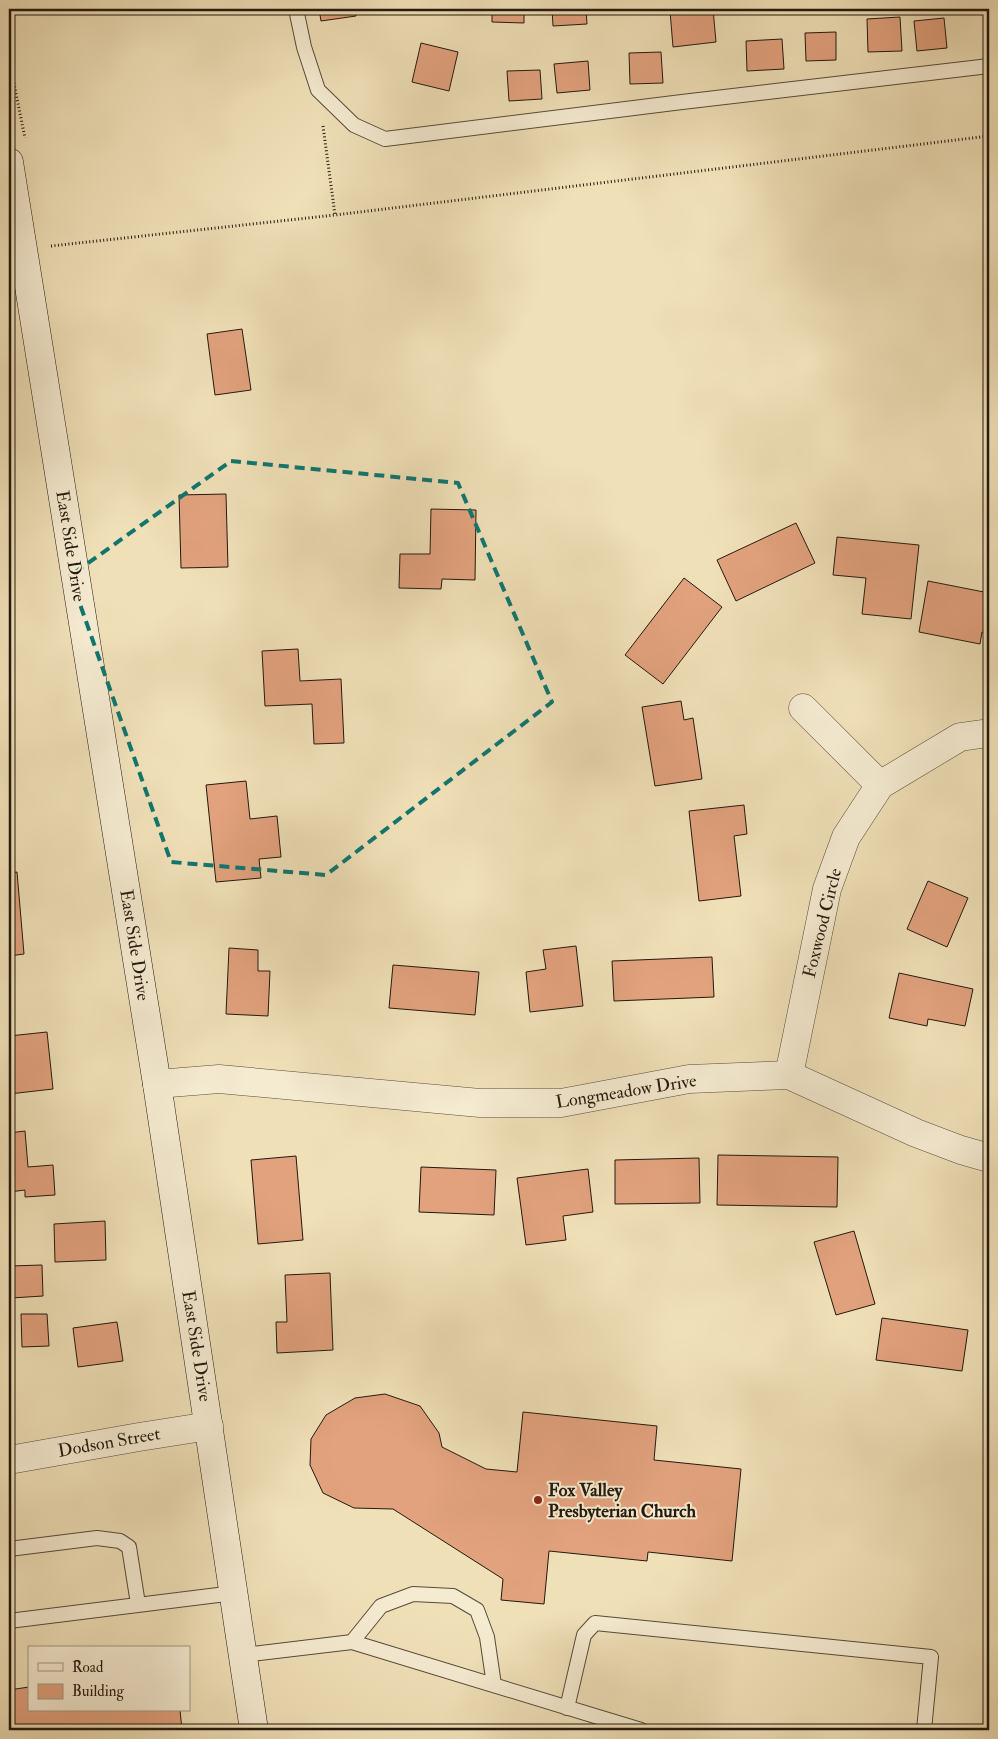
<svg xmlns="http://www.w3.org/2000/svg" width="998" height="1739" font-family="'IM FELL Double Pica',serif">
  <rect width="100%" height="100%" fill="#f0e0b8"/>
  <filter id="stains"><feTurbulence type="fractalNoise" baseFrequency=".004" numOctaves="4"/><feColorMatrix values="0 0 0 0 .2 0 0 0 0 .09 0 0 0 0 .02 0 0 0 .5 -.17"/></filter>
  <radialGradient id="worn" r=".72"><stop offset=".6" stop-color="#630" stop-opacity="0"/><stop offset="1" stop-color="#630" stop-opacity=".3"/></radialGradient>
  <path fill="#e2a27e" stroke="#23190e" d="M319,9H355L356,16L321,21Z
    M492,9H524V23L492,22Z
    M552,9H586L587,24L553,26Z
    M695,9H713L716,42L673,47L670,11Z
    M900,17L902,51L868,52L867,19Z
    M944,18L947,48L917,51L914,21Z
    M836,32V60L806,61L805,33Z
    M782,39L784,69L747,71L746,41Z
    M421,43L458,52L449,91L412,82Z
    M661,52L663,83L630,84L629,53Z
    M588,61L590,90L557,93L554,64Z
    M540,70L542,99L509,101L507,71Z
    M242,329L251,390L215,395L207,334Z
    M226,494L228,567L181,568L179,495Z
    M431,509L476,510L475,580L442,579L441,589L399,588L400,554H430Z
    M796,523L815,563L736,601L717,560Z
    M837,537L919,545L911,619L862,614L866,578L833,575Z
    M684,578L722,607L663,684L625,655Z
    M928,581L989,593V634L982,632L980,644L919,632Z
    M298,649L300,681L341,679L344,743L314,744L312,704L265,706L262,651Z
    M681,701L684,720L693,718L702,779L655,786L642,707Z
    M246,781L250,819L277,816L281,857L259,859L261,878L216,882L206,785Z
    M744,805L747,834L734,836L741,896L699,901L689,811Z
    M17,872L24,954L9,956V873Z
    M928,881L968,898L947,947L907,929Z
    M576,946L583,1006L530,1012L526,972L546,969L543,950Z
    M229,948L258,950V971H270L268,1016L226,1014Z
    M712,957L714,997L614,1001L612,961Z
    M393,965L479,972L475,1015L389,1008Z
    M899,973L973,989L965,1026L928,1019L927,1026L889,1018Z
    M47,1032L53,1089L9,1094V1036Z
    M25,1131L28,1167L53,1165L55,1195L25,1197V1190L9,1192V1133Z
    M718,1155L838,1157L837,1207L717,1205Z
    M296,1156L303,1240L258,1244L251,1160Z
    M699,1158L700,1203L615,1204V1160Z
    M421,1167L496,1170L494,1215L419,1212Z
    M588,1169L593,1212L563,1216L566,1240L526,1245L517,1178Z
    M105,1221L106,1260L55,1262L54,1224Z
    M854,1231L875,1304L836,1315L814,1242Z
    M42,1265L43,1296L11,1298L10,1266Z
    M330,1273L333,1350L277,1353L276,1322H287L285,1275Z
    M21,1314H47L49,1346L22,1347Z
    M882,1318L968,1330L962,1371L876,1360Z
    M117,1322L123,1361L78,1367L73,1328Z
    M385,1394L420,1406L439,1433L442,1447L486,1469L517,1472L523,1412L657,1426L654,1460L741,1469L732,1561L648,1552L647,1561L549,1551L544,1604L501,1600L503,1579L393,1509L354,1508L323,1493L310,1465L311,1439L326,1415L355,1398Z
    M29,1687V1710H180L182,1730H9V1690Z"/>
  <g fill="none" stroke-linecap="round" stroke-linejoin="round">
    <defs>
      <path id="lane" d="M296,9L304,47L318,90L354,125L385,139L682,102L989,66
        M9,1549L97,1538L120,1541L129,1547L138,1604
        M9,1621L234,1593
        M352,1642L381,1606L413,1594L453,1596L477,1610L487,1637L494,1685
        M243,1655L352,1642L641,1730
        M567,1708L584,1635L595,1623L931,1657L924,1730"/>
      <path id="street" d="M803,708L880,785
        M789,1075L827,889L846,837L880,785L960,737L989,733
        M157,1084L219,1079L480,1103H561L689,1079L789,1075L916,1133L961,1150L989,1158
        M9,1460L139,1437L209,1426"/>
      <path id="secondary" d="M9,162L157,1084L254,1730"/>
    </defs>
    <use href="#lane" stroke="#564b38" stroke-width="16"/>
    <use href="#street" stroke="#564b38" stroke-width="29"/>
    <use href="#secondary" stroke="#23190e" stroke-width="29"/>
    <path stroke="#23190e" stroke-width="3" stroke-dasharray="1 2.5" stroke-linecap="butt" d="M9,59L25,138
      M323,126L335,215
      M51,246L335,215L989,136"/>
    <use href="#lane" stroke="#f5ebd1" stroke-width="14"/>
    <use href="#street" stroke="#f5ebd1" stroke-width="28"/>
    <use href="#secondary" stroke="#f5ebd1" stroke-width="28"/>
  </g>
  <path fill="none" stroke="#0f766e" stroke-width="4" stroke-dasharray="10 6" stroke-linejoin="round" d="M231,461L458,483L552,702L326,875L171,862L70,576Z"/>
  <circle fill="#8f2418" stroke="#f5ebd1" stroke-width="2" cx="538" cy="1500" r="5"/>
  <g text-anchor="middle" stroke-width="4" stroke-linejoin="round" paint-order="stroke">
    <g font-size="18" fill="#23190e" stroke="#f5ebd1">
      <text transform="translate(71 546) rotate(81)" y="6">East Side Drive</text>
      <text transform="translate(822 923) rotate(-76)" y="6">Foxwood Circle</text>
      <text transform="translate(135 945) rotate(81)" y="6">East Side Drive</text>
      <text transform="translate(626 1091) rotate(-9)" y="6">Longmeadow Drive</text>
      <text transform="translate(197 1346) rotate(81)" y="6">East Side Drive</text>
      <text transform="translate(109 1442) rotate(-10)" y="6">Dodson Street</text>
    </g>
    <g font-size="18" font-weight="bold" fill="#23190e" stroke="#f5ebd1" text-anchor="start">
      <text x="548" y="1496">Fox Valley<tspan x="548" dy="21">Presbyterian Church</tspan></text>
    </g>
  </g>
  <rect width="998" height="1739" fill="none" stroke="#f0e0b8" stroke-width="30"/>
  <rect x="10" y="10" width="978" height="1719" fill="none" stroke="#23190e" stroke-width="2.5"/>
  <rect x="15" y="15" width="968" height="1709" fill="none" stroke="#23190e"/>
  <rect x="28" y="1646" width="162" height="65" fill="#f5ebd1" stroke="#a19783"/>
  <rect x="38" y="1663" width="25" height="8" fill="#f5ebd1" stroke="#a19783"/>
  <text x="72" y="1672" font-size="15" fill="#23190e">Road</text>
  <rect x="38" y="1684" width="25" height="15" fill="#e2a27e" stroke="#a19783"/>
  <text x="72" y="1696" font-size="15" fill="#23190e">Building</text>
  <rect width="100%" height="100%" filter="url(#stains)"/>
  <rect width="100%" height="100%" fill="url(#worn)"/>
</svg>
